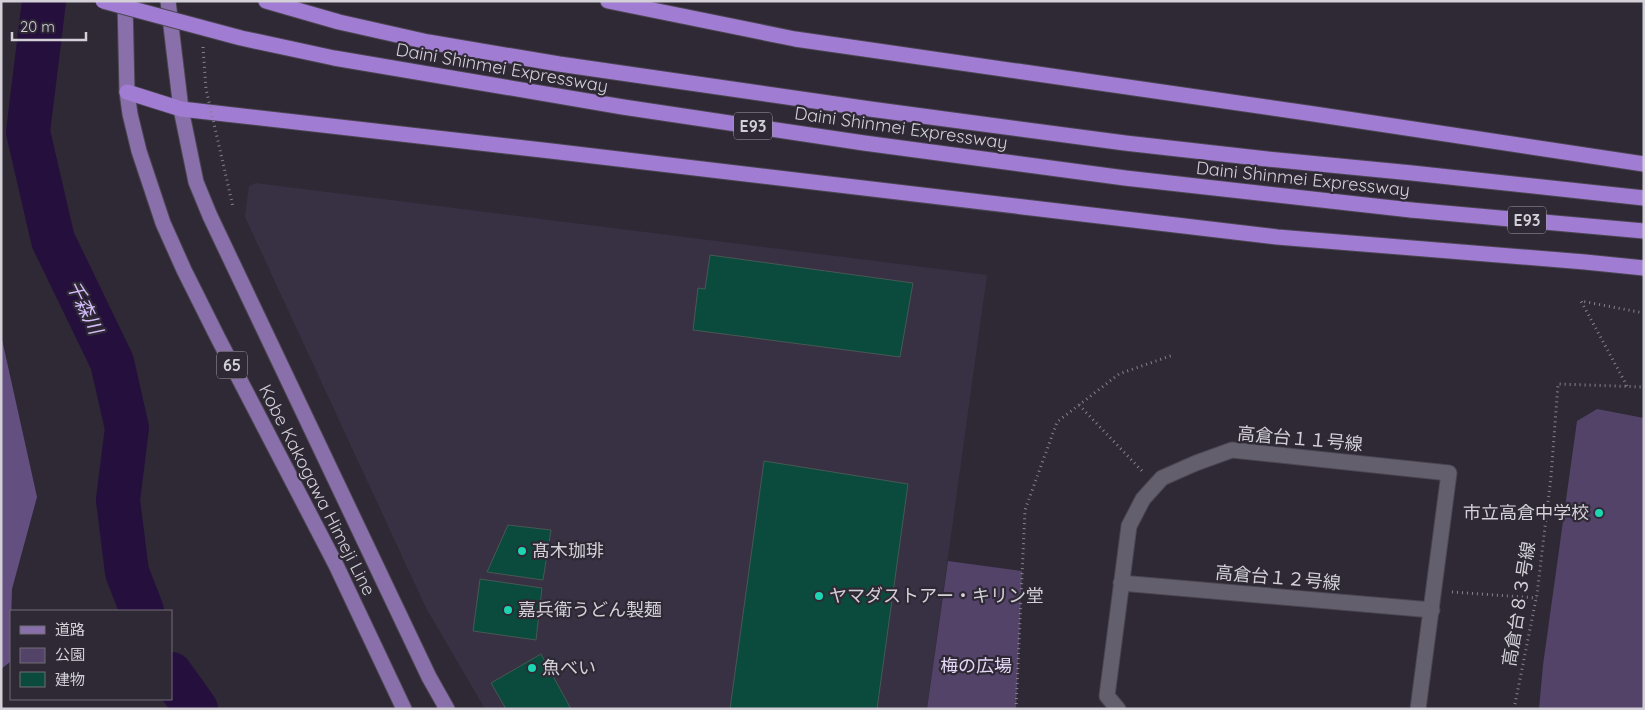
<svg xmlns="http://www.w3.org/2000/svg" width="1645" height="710" font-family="Quicksand,'Noto Sans JP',sans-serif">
  <rect width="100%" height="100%" fill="#2e2935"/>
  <path fill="#383043" d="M256,183L987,275L927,709H485L426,608L245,217L249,186Z"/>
  <path fill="#534369" d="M1597,409L1644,418V709H1539L1543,665L1577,421Z
    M948,561L1022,571L1016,709H927Z"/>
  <path fill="#644f81" d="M1,335L37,497L12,589L10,662L1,669Z"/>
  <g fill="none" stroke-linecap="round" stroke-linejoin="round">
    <path stroke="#250f3c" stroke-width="44" d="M44,1L28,132L53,240L112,362L127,428L118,500L127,572L142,611
      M171,674L196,709"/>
  </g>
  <path fill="#0a4b3d" stroke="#475853" d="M710,255L913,283L900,357L693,330L698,288L705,289Z
    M764,461L908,484L877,709H730Z
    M508,525L551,530L543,580L487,572Z
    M480,579L542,588L536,640L473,631Z
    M541,654L571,709H506L491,683Z"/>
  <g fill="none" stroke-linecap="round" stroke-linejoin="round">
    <defs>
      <path id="street" d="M1121,583L1432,610
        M1118,709L1107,696L1129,526L1143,499L1162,478L1196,463L1232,450L1449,473L1418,709"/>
      <path id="primary" d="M125,1L127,92L130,114L139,151L163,223L184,270L218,338L336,565L404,709
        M168,1L181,109L196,182L210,216L429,677L447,709"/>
      <path id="highway" d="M266,1L339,22L428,42L559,64L870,109L1125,143L1267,159L1412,173L1644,198
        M608,1L795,39L1314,114L1644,164
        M127,92L181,109L551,151L1277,237L1585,262L1644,268
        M1411,210L1644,231"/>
    </defs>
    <use href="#street" stroke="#4b4651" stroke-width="17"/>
    <use href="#primary" stroke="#4b4651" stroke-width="17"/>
    <use href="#highway" stroke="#4b4651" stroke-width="17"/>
    <path stroke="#86828c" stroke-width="3" stroke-dasharray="1 4" stroke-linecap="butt" d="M1627,386L1581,301L1644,313
      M1079,405L1143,472
      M1452,592L1537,598
      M1016,709L1025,510L1057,422L1119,374L1173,355
      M1514,709L1537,594L1551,477L1558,384L1644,387"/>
    <use href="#street" stroke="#645f6d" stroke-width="15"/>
    <use href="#primary" stroke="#8970aa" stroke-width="15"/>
    <use href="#highway" stroke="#a17cd3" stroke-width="15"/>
    <defs>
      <path id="highway-bridge" d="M103,1L241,38L334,58L623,107L864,143L1125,178L1411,210"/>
    </defs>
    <use href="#highway-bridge" stroke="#4b4651" stroke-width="17" stroke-linecap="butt"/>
    <path stroke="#86828c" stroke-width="3" stroke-dasharray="1 4" stroke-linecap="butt" d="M203,47L206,89L233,207"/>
    <use href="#highway-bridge" stroke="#a17cd3" stroke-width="15"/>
  </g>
  <g fill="#1dd5b1" stroke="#2e2935" stroke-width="2">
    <circle cx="1599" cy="513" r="5"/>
    <circle cx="522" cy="551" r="5"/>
    <circle cx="819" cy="596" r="5"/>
    <circle cx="508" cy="610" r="5"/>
    <circle cx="532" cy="668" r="5"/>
  </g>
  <g text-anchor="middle" stroke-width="4.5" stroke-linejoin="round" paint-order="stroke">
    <g fill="#2e2935" stroke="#a29ea7" stroke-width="1">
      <rect x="734" y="112.5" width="38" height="27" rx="4"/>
      <rect x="1508" y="206.5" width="38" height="27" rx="4"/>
      <rect x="217" y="351.5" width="30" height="27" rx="4"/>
    </g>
    <g font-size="16" font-weight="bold" fill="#d3d0d8">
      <text x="753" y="132">E93</text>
      <text x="1527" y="226">E93</text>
      <text x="232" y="371">65</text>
    </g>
    <g font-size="18" fill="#d3d0d8" stroke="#2e2935">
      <text transform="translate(502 68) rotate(10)" y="6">Daini Shinmei Expressway</text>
      <text transform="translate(901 128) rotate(8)" y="6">Daini Shinmei Expressway</text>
      <text transform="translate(1303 179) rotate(6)" y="6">Daini Shinmei Expressway</text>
      <text transform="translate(1300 439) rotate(5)" y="6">高倉台１１号線</text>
      <text transform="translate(317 490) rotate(63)" y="6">Kobe Kakogawa Himeji Line</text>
      <text transform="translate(1278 578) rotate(5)" y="6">高倉台１２号線</text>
      <text transform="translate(1519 604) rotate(-81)" y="6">高倉台８３号線</text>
    </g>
    <g font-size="18" fill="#d3d0d8" stroke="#2e2935" text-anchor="start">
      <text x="1589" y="519" text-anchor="end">市立高倉中学校</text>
      <text x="532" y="557">髙木珈琲</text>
      <text x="829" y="602">ヤマダストアー・キリン堂</text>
      <text x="518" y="616">嘉兵衛うどん製麺</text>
      <text x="542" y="674">魚べい</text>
    </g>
    <g font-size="18" fill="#e4d8f8" stroke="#2e2935">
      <text x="976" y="672">梅の広場</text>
    </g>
    <g font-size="19" font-style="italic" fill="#d6bdfc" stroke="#2e2935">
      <text transform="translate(85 307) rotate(64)" y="7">千森川</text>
    </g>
  </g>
  <rect width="1645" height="710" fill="none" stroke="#d3d0d8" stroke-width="5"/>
  <rect x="10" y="610" width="162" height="90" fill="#2e2935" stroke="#706c76"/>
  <rect x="20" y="626" width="25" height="8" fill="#8970aa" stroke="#706c76"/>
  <text x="55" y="635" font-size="15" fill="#d3d0d8">道路</text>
  <rect x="20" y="648" width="25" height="15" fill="#534369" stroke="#706c76"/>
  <text x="55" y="660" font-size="15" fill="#d3d0d8">公園</text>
  <rect x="20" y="672" width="25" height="15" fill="#0a4b3d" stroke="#706c76"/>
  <text x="55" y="685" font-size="15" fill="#d3d0d8">建物</text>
  <path d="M12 32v8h74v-8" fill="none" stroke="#d3d0d8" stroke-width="2.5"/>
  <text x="20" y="32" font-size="15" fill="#d3d0d8" stroke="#2e2935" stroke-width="4" paint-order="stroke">20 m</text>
</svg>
